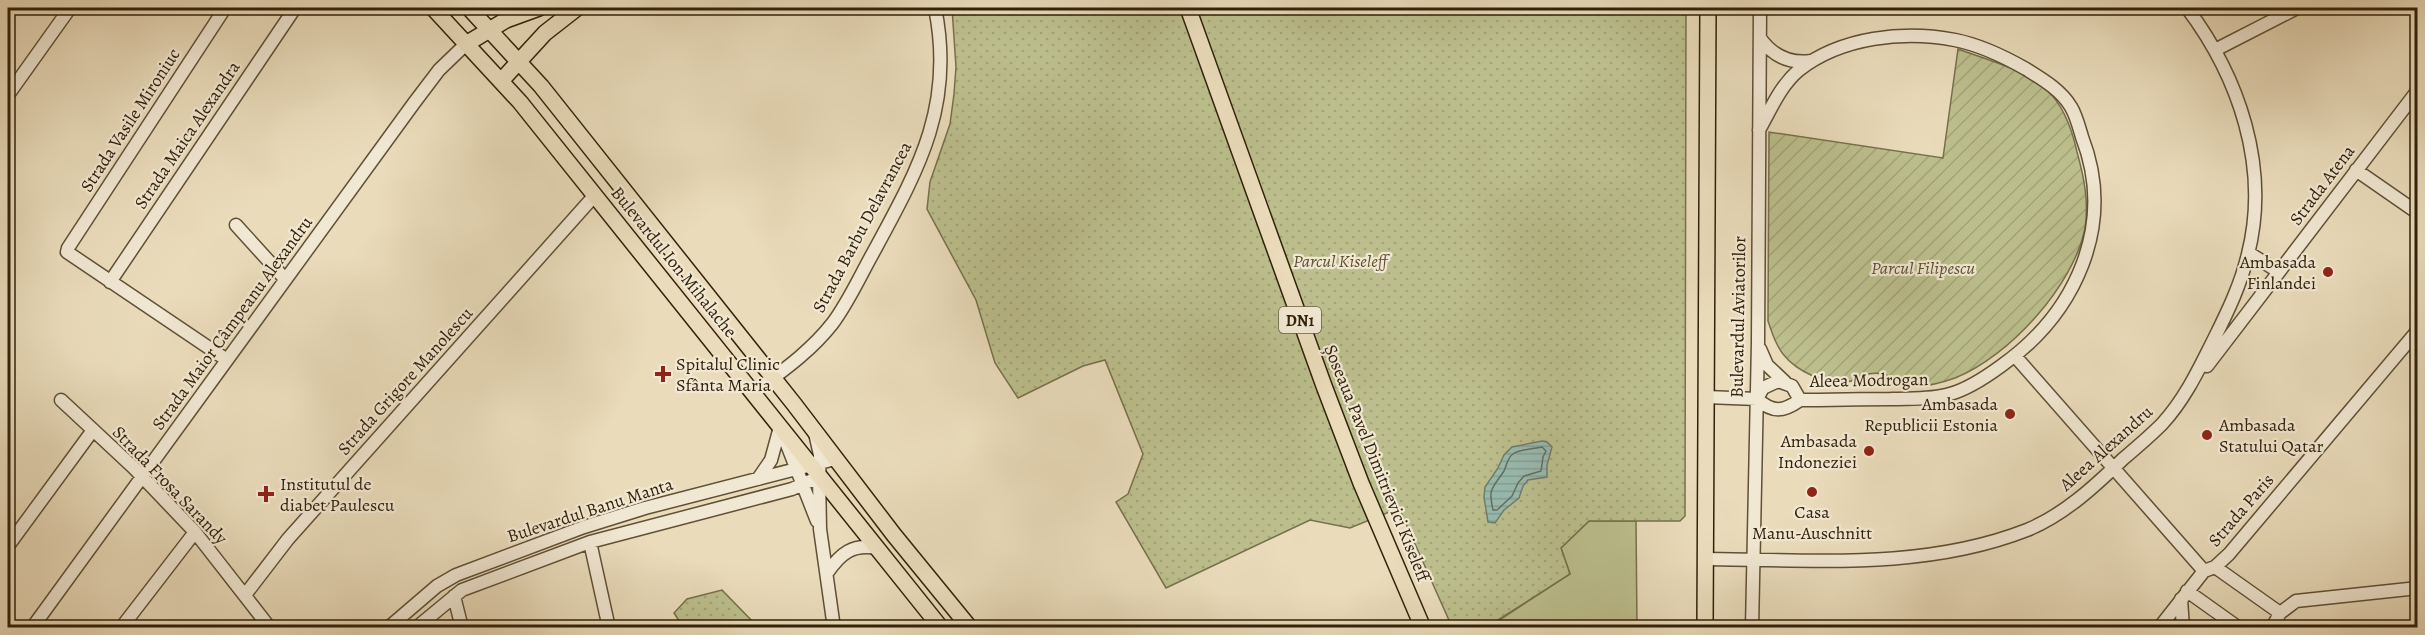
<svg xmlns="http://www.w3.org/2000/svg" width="2425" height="635" font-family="Alegreya,serif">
  <defs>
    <pattern id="park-dots" width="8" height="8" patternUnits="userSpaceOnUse" patternTransform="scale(1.5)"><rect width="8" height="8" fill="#bcbf8d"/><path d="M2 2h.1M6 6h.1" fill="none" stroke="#a2a478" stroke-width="1.8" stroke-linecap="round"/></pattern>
    <pattern id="garden-furrows" width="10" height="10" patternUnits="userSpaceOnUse" patternTransform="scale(1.5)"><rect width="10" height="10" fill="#bcbf8d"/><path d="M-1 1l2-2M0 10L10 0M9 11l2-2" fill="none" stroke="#a2a478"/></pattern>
    <pattern id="water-rules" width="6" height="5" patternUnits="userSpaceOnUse" patternTransform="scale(1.5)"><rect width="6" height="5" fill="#98bbb1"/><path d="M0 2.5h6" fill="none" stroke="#83a097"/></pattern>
  </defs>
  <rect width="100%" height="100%" fill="#eadcbb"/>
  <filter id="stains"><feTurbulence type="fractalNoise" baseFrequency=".00333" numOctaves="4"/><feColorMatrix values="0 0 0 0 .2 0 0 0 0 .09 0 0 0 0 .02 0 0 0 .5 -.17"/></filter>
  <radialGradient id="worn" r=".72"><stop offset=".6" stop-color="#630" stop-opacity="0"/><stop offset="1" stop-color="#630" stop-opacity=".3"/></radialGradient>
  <path fill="#bcbf8d" stroke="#76704c" stroke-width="1.5" d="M1589,521H1636L1637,627L1487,628L1570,574L1561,548Z"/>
  <path fill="url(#park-dots)" stroke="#76704c" stroke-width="1.5" d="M952,8H1686L1685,516L1680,521H1589L1561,548L1570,574L1487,627H1452L1399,508L1350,528L1310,520L1166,588L1116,502L1128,494L1143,454L1105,360L1083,366L1018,398L995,363L976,300L927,209L930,182L950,124L954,94L956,67Z
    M722,590L753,622L751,627H683L674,613L687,599Z"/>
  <path fill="url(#garden-furrows)" stroke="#76704c" stroke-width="1.5" d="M1958,49C1988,60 2020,68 2045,88C2063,104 2072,129 2077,152C2084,177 2089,202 2085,228C2074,285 2009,357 1955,378C1941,383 1916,390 1902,383C1889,377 1885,371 1868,374C1861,375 1855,381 1847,382C1825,384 1797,372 1783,354C1775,344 1772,332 1768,321L1769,132L1943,158Z"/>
  <path fill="url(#water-rules)" stroke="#6f7d6e" stroke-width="1.5" d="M1542,441L1547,442L1552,447L1547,465V477L1528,480L1523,486L1519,498L1504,510L1495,523L1488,522L1484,497L1485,487L1498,468L1504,455L1512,447Z"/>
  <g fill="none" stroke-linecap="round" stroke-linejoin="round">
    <path stroke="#646e5e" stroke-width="1.5" d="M1542,447L1546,451L1543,457L1541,471L1524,476L1518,483L1512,496L1497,510H1493C1488,488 1492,489 1504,471C1507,465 1507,458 1513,454C1520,449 1533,449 1542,447Z"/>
    <defs>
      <path id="minor" d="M225,8L68,248L67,252L227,360
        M1760,38C1772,55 1789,64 1811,61
        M2215,50L2297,8
        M8,95L70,8
        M2356,170L2418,213
        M236,225L285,279
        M2249,253L2279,272
        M110,282L295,8
        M1760,349L1767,365L1785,382
        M2015,356L2204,571
        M2207,366L2418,90
        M753,393C781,372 810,352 832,324C848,303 860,276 873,253C918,170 955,106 935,8
        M1706,397L1757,399C1773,413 1783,412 1800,400C1831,400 1861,399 1891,399C1910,398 1931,400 1950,394C1968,389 1986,377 2001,366C2076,313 2116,225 2082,137C2079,127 2076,115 2071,107C2061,90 2042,79 2026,69C2005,57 1980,45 1955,40C1904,30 1841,37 1799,70C1780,86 1771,109 1759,130
        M1757,399L1763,388L1778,381L1792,386L1800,400
        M61,400L134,468L195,532L270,628
        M784,437L817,521
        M819,477L820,529L834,628
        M758,479L771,460L780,427
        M590,542L609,628
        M8,546L93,430
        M1706,559C1814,560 1925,570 2027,530C2064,515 2095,486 2123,459C2136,448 2150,436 2162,424C2185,399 2199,369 2214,339C2228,311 2241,284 2248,254C2270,167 2239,77 2187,8
        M2215,567L2280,613
        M827,573C841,553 852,544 877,548
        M2187,591L2239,628
        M245,595L288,539L595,195
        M454,596L462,628
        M2181,599L2183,628
        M32,628L414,103L439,70L466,44
        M121,628L195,532
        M388,628L437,586L456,575L584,527L645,508L835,459
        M416,628L462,590L590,542L792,489L819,477L820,455L815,433
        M1752,628L1758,342L1760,8
        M2159,628L2204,571L2215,567L2229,554L2418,330
        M2272,628L2280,613L2296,601L2418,588"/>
      <path id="major" d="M433,8L520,102L941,628
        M469,8L541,86L794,404L894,535L970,628
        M1188,8L1324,386L1361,483L1423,628
        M466,44L506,20L539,8
        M501,81L545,33L577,8
        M1705,628L1708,8"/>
    </defs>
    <use href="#minor" stroke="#5f5036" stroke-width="15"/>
    <use href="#major" stroke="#31210a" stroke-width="18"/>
    <use href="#minor" stroke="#f1e8d3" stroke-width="12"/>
    <use href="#major" stroke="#eadcbb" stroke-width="15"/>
  </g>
  <g fill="#8f2418" stroke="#f1e8d3" stroke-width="2">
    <circle cx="2328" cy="272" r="6"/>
    <path d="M660 365h6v6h6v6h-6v6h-6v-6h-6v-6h6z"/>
    <circle cx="2010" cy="414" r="6"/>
    <circle cx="2207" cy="435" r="6"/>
    <circle cx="1869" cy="451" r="6"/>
    <circle cx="1812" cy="492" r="6"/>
    <path d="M263 485h6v6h6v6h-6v6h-6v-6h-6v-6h6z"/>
  </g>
  <g text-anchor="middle" stroke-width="4.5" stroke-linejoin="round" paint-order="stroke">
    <rect fill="#f1e8d3" stroke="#6b5d46" stroke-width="1.5" x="1279" y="307" width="42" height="26" rx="4.5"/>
    <g font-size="16" font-weight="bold" fill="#31210a">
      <text x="1300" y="326">DN1</text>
    </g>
    <g font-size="18" fill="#31210a" stroke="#f1e8d3">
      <text transform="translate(130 120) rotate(-57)" y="6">Strada Vasile Mironiuc</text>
      <text transform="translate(187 135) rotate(-56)" y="6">Strada Maica Alexandra</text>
      <text transform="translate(2322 185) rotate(-53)" y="6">Strada Atena</text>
      <text transform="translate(862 227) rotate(-62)" y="6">Strada Barbu Delavrancea</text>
      <text transform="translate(674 262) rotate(51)" y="6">Bulevardul Ion Mihalache</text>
      <text transform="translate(1738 317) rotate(-89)" y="6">Bulevardul Aviatorilor</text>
      <text transform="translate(232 323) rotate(-54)" y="6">Strada Maior Câmpeanu Alexandru</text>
      <text transform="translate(1869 380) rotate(-1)" y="6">Aleea Modrogan</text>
      <text transform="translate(405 381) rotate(-48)" y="6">Strada Grigore Manolescu</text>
      <text transform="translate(2106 448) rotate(-42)" y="6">Aleea Alexandru</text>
      <text transform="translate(1377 463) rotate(68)" y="6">Șoseaua Pavel Dimitrievici Kiseleff</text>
      <text transform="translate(170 485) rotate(46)" y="6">Strada Frosa Sarandy</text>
      <text transform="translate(590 510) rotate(-18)" y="6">Bulevardul Banu Manta</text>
      <text transform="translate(2241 510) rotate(-49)" y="6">Strada Paris</text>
    </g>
    <g font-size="18" font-style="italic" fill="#5b5031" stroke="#f1e8d3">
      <text x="1340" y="267">Parcul Kiseleff</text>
      <text x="1923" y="274">Parcul Filipescu</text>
    </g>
    <g font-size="18" fill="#31210a" stroke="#f1e8d3" text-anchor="end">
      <text x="2316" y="268">Ambasada<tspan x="2316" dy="21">Finlandei</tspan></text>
      <text x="676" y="370" text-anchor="start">Spitalul Clinic<tspan x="676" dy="21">Sfânta Maria</tspan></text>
      <text x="1998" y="410">Ambasada<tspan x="1998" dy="21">Republicii Estonia</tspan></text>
      <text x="2219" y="431" text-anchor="start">Ambasada<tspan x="2219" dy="21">Statului Qatar</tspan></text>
      <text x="1857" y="447">Ambasada<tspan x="1857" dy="21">Indoneziei</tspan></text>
      <text x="280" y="490" text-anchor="start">Institutul de<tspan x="280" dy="21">diabet Paulescu</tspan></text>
      <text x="1812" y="518" text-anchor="middle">Casa<tspan x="1812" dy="21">Manu-Auschnitt</tspan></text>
    </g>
  </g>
  <rect width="2425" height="635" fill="none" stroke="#eadcbb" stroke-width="30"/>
  <rect x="9" y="9" width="2407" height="617" fill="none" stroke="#31210a" stroke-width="3"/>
  <rect x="15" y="15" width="2395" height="605" fill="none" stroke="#31210a" stroke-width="1.5"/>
  <rect width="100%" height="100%" filter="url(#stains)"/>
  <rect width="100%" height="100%" fill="url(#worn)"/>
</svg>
